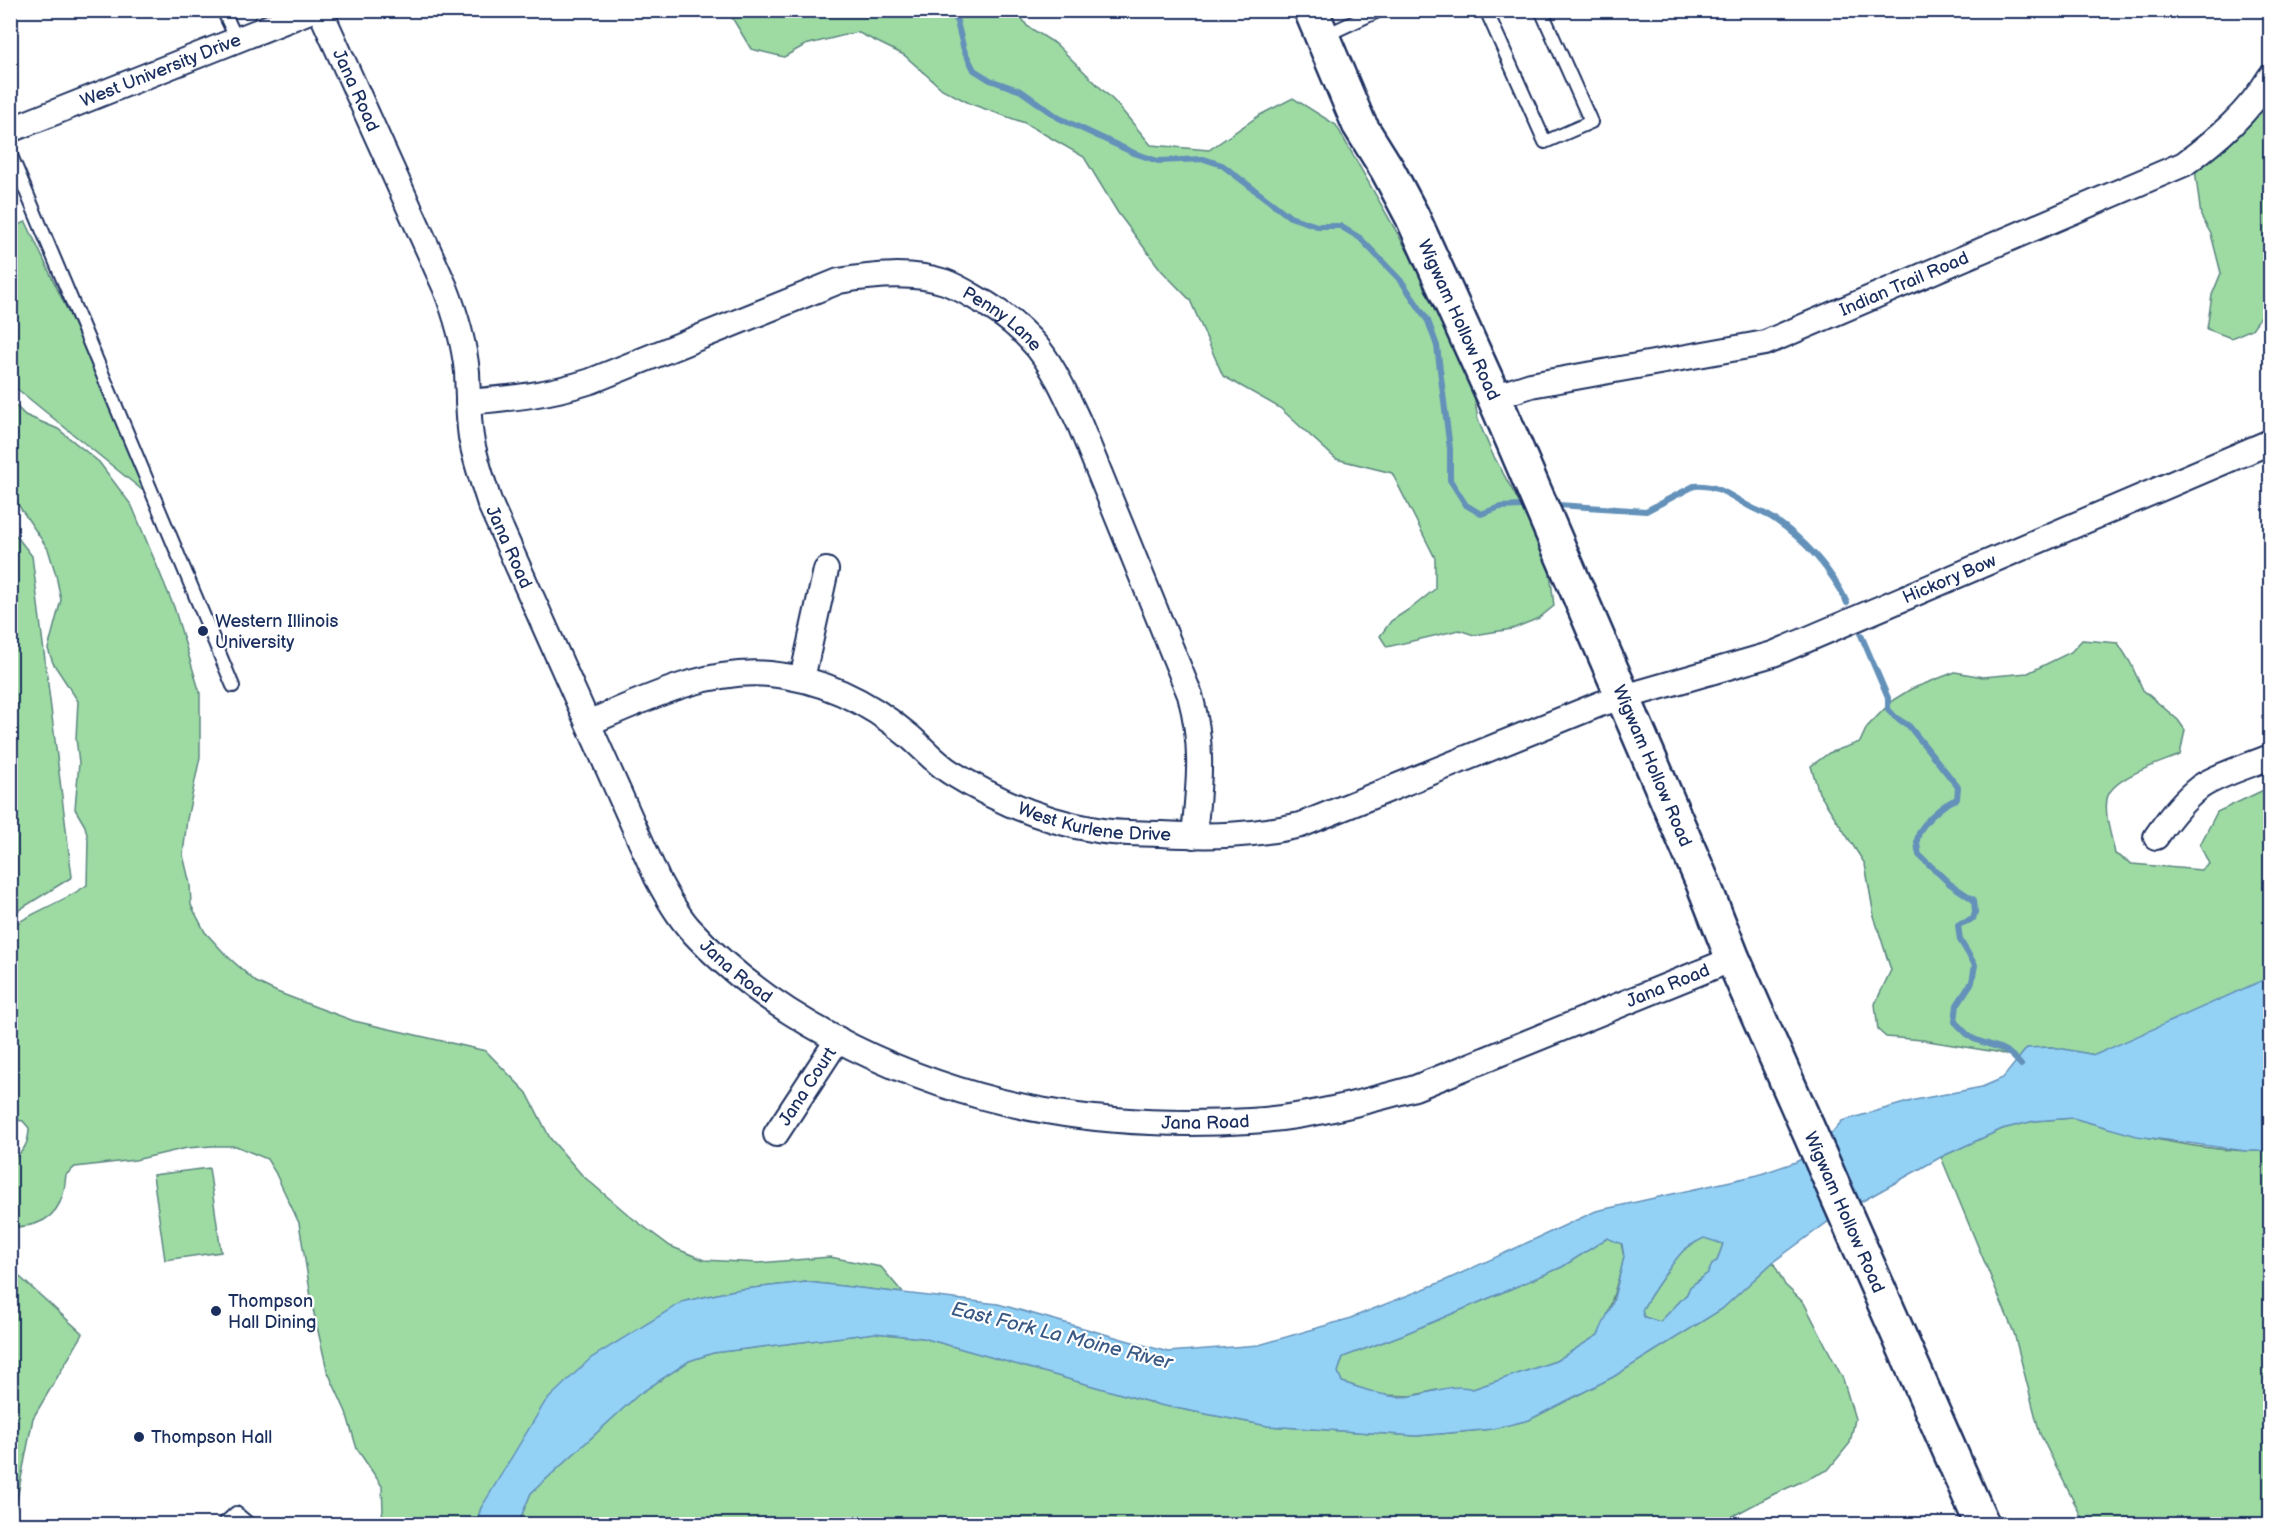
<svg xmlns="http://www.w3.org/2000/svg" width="2281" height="1535" font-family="'Balsamiq Sans',sans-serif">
  <rect width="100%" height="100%" fill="#fff"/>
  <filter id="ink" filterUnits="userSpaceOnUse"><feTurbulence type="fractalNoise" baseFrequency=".0167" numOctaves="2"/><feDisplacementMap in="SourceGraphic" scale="12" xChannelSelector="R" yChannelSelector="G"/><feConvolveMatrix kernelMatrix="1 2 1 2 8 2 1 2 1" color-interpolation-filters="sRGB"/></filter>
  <g filter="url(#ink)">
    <path fill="#9ddba3" stroke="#5c8580" stroke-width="1.5" d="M728,11H1017L1027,26L1056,44L1115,102L1151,145L1209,150L1260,115L1293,98L1336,125L1425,282L1471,376L1478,420L1492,453L1548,555L1554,606L1539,618L1512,629L1474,635L1459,630L1387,647L1380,636L1391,621L1414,606L1435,589V558L1392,473L1336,459L1280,408L1223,376L1190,300L1161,270L1118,213L1084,157L1025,123L971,104L942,89L904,55L857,32L805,45L784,57L751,49Z
      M2270,98V319L2261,316L2252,329L2231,338L2207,329L2212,295L2221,273L2211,234L2201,216L2193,154Z
      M26,222L157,502L11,384L10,228Z
      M10,400L25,415L58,429L99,462L132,506L174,607L200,693V757L187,819L183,855L190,884L191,905L205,932L226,955L256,982L277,992L316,1007L354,1021L486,1051L527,1093L550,1138L582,1175L631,1217L670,1246L704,1260L759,1263L830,1257L881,1267L903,1293L807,1282L735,1290L682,1302L481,1508L476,1524H380L383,1510L382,1486L357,1449L346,1412L327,1370L313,1309L299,1223L275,1172L267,1159L236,1146H212L187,1148L135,1160L75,1167L66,1175C65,1181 65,1188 63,1194C56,1220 36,1227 11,1227V1159C24,1153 29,1142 29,1128L23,1121L11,1119V927C35,911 63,902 87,885L88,839L85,826L75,809L79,763L76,738L78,701L53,663L48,649L61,600L56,575L48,549L11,494Z
      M11,529L32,556L72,877L11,915Z
      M2082,640L2118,643L2130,662L2143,690L2178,720L2185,730L2180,755C2161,763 2111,777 2107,799C2104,817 2112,837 2115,854L2132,864L2201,870L2209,864L2200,845L2217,812L2270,787V1001L2123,1044L2095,1055L2052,1047L2027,1048L2019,1058L1996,1052L1922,1040L1886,1037L1878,1030L1875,1004L1891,970L1874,916L1865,864L1819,793L1811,766L1829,753L1860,742L1867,727L1893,700L1911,689L1955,672L1983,677L2028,673L2071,652Z
      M2073,1118C2136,1136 2205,1153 2270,1151V1524H2085L2040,1434L2014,1333L1941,1157L2002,1129L2034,1121Z
      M209,1168L221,1252L165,1260L153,1175Z
      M1704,1237L1723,1244L1717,1261L1713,1263L1708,1273L1690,1287L1687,1294L1660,1322L1644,1317L1642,1311C1645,1302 1676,1257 1684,1250C1690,1245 1698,1241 1704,1237Z
      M1607,1238L1621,1243L1624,1257L1621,1270L1605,1323L1598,1335L1556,1361L1473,1389L1437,1390L1411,1396L1381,1395L1342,1382L1338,1372L1343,1357L1402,1335L1562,1267Z
      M1773,1262L1785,1285L1804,1303L1843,1379L1855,1419L1850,1443L1828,1470L1774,1494L1718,1524H518L531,1493L639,1394L689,1361L713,1353L875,1333L923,1338L1160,1405L1268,1426L1417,1436L1493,1429L1529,1420L1613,1377L1722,1309Z
      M11,1269L83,1334L33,1418L12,1524Z"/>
    <path fill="#94d2f5" stroke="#6491b9" stroke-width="1.5" fill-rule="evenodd" d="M2270,977V1151H2246L2137,1136L2073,1118L2034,1121L2002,1129L1941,1157L1836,1216L1773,1262L1722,1309L1613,1377L1529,1420L1493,1429L1417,1436L1268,1426L1160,1405L923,1338L875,1333L713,1353L689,1361L639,1394L531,1493L518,1524H476L481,1508L545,1402L591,1358L682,1302L735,1290L807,1282L998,1304L1168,1352L1259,1345L1348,1319L1444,1281L1596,1211L1758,1175L1796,1162L1817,1150L1842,1121L1915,1100L1982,1087L2003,1078L2027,1048L2052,1047L2095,1055ZM1607,1238L1622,1244L1624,1257L1621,1270L1613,1302L1598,1335L1556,1361L1473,1389C1448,1381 1422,1399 1398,1397C1378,1395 1361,1388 1342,1382L1338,1372L1343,1357L1402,1335L1562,1267ZM1704,1238L1723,1244L1717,1261L1713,1263L1708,1273L1690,1287L1687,1294L1660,1322L1644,1317L1642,1311C1645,1302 1676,1257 1684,1250C1690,1245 1698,1241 1704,1238Z"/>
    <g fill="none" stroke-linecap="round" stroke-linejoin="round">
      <path stroke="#6491b9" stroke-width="6" d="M954,10L964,50L974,70L990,80L1021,91L1059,118L1134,153L1158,161L1204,159L1222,165L1290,217L1317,226H1340L1360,238L1402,282L1428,321L1437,346L1450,449V480L1466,505L1481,514L1500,507L1522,506
        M1558,505L1646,511L1694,486C1715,484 1728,494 1745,504C1755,510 1765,513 1774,519C1805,540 1832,570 1847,603
        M1861,635L1888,698V709L1895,717L1909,726L1958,787L1957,799C1943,804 1919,824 1917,840C1917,844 1918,850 1919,855L1950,884L1974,900L1975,912L1973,919L1958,925L1960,940L1975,965L1972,982L1957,1005L1955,1022C1961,1027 1967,1036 1974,1039C1995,1048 2005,1045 2021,1065"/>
      <defs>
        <path id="lane" d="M223,10L237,40
          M1486,10L1545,142L1591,122L1541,10
          M1324,36L1380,10
          M10,153L233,686
          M224,1524L236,1513L249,1524"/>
        <g id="street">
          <path id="s1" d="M320,10L445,287C456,315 464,342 467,372C468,394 468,415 471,437C475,460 483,482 490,504L657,878C666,895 676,913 689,928C776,1024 919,1089 1046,1111C1113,1123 1183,1125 1250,1121C1305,1118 1361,1103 1415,1088L1733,959"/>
          <path id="s2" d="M10,130L312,10"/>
          <path id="s3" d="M1494,397L1531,385L1765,343L2184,164C2218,139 2248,113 2270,77"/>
          <path id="s4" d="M468,402C512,398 548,395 591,381L839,281C873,275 912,271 945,282C959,287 972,296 985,303C1006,316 1023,330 1038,348C1056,371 1068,399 1080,425L1190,695C1204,746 1199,784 1194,836"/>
          <path d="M802,679L826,570"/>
          <path id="s5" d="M588,723C646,699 706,668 770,674C823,679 869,702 909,736C923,748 935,762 950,772C995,800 1046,822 1097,830C1118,834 1140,833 1161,834C1212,837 1251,836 1301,825L1600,704L1773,654L2270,442"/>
          <path d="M2156,837C2169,818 2182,801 2200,787C2217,775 2251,765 2270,757"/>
          <path id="s6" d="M776,1134L838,1039"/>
        </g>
        <g id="secondary">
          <path id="s7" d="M1311,10L1359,124L1387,169L1412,216L1494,397L1703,883L1733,959L1982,1524"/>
        </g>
      </defs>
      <use href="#lane" stroke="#1b2f5e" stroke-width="16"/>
      <use href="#street" stroke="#1b2f5e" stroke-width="28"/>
      <use href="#secondary" stroke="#1b2f5e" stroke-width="38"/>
      <use href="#lane" stroke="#fff" stroke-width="12"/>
      <use href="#street" stroke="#fff" stroke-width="24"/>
      <use href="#secondary" stroke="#fff" stroke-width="33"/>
    </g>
  </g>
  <g fill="#1b2f5e" stroke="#fff" stroke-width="2">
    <circle cx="203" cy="631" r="6"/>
    <circle cx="216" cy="1311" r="6"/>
    <circle cx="139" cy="1437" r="6"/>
  </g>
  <g text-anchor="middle" stroke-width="4.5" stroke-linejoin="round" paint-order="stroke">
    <g font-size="18" fill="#1b2f5e" stroke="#fff">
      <text dy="6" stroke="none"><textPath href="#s2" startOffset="162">West University Drive</textPath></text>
      <text dy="6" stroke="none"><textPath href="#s1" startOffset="88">Jana Road</textPath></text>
      <text dy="6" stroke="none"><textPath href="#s3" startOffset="428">Indian Trail Road</textPath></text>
      <text dy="6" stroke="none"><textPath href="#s7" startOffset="344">Wigwam Hollow Road</textPath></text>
      <text dy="6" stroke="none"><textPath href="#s4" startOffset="568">Penny Lane</textPath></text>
      <text dy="6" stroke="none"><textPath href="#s1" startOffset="574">Jana Road</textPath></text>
      <text dy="6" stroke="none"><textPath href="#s5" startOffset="1458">Hickory Bow</textPath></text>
      <text dy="6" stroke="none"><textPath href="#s7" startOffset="830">Wigwam Hollow Road</textPath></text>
      <text dy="6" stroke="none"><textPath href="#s5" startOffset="555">West Kurlene Drive</textPath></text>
      <text dy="6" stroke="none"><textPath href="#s1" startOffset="1060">Jana Road</textPath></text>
      <text dy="6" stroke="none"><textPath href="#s1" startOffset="2050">Jana Road</textPath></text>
      <text dy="6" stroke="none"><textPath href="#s6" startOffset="57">Jana Court</textPath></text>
      <text dy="6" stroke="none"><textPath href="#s1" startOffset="1564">Jana Road</textPath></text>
      <text dy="6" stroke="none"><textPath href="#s7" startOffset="1316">Wigwam Hollow Road</textPath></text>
    </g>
    <g font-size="18" fill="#1b2f5e" stroke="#fff" text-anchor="start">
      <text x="215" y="627">Western Illinois<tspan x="215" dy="21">University</tspan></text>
      <text x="228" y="1307">Thompson<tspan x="228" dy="21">Hall Dining</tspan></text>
      <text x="151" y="1443">Thompson Hall</text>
    </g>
    <g font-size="20" font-style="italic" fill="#395884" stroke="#fff">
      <text transform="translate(1062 1335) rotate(14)" y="7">East Fork La Moine River</text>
    </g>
  </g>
  <rect width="2281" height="1535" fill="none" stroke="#fff" stroke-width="36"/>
  <rect x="18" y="18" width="2245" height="1499" fill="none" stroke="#1b2f5e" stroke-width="2" filter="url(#ink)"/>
</svg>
